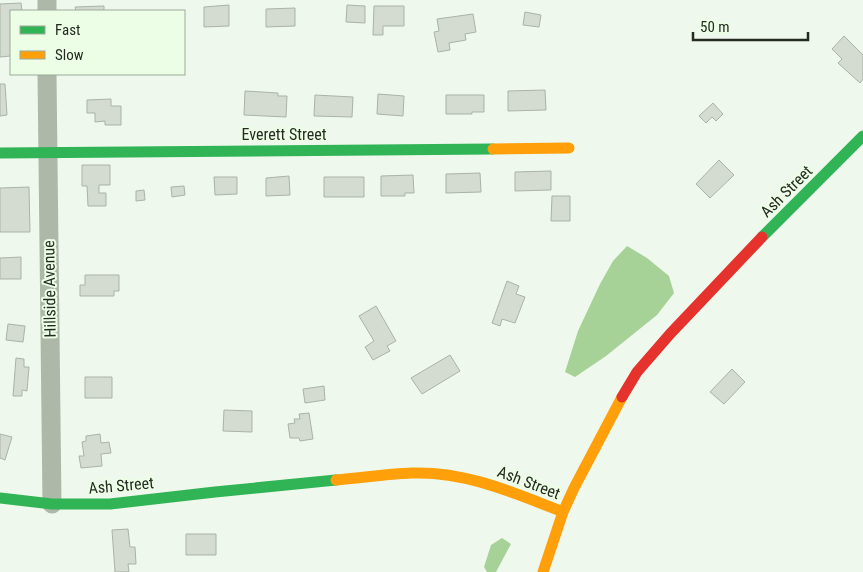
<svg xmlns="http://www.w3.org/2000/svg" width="863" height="572" font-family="'Roboto Condensed',sans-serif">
  <rect width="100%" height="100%" fill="#eff8ec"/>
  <path fill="#a6d297" d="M627,246L647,258L669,276L674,293L657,315L606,356L575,377L565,372L578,331L600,284L613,261Z
    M502,538L511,544L496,572H487L484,567L491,545Z"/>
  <path fill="#d4dbd0" stroke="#abb3a9" d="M21,3L22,11H11V56L0,57V4Z
    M229,5V26L204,27V7Z
    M347,5L365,6V23L346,22Z
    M104,6V11H76L75,7Z
    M374,6H404V26H383V35H373Z
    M295,8V26L266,27V9Z
    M525,12L541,15L539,27L523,25Z
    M473,14L476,32L465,34L466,40L449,43L450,50L438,52L434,32L439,31L437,19Z
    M844,36L863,55V79L860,83L838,63L842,59L832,49Z
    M0,84H5L7,115L0,116Z
    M545,90L546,110L508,111V91Z
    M245,91L278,93V96H287L286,117L244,115Z
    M378,94L404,96L403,116L377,114Z
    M315,95L353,97L352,117L314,116Z
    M446,95H484V112H472V114H446Z
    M111,99V106H121V125H105V121L95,122V113H87V100Z
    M713,103L723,114L716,121L712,117L706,123L699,116Z
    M719,160L734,175L710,198L696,184Z
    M82,165H110V185H99V193H106V206H88L87,186H82Z
    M551,171V190L515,191V172Z
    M480,173L481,192L446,193V174Z
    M413,175L414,193H405V196H381V176Z
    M289,176L290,195L266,196V178Z
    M214,177H237V194L215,195Z
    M324,177H364V197H324Z
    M184,186L185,195L172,197L171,187Z
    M29,187L30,232H0V188Z
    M144,190L145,200L136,201V191Z
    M552,196H570V221H551Z
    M21,257V279H0V258Z
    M85,275H119V291H114V296H80V285H85Z
    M507,281L519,286L516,294L525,297L515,323L502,319L500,326L492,323Z
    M376,306L396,341L387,346L390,351L373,360L365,347L374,341L359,316Z
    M8,324L25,326L23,342L6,340Z
    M450,355L460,371L422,394L411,378Z
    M16,358L24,359V367H29L27,391L22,390V396H13Z
    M732,369L745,382L724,404L710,392Z
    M85,377H112V398H85Z
    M324,386L325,400L305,403L303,389Z
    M224,410L252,411V432L223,431Z
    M309,413L313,439L300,441L299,438H290L288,424L295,423L294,419H300L299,414Z
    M0,434L12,437L5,460L0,458Z
    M100,434L101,443L109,442L111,453L101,454L102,466L81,468L79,456H84L82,442L86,441V436Z
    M128,529L130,547H135L136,564H128L129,572H115L112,530Z
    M186,534H216V555H186Z"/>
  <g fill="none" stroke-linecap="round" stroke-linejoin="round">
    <path stroke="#adb8a9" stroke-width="19" d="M47,0V11
      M47,74L52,504"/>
    <path stroke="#30b455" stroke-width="11" d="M0,153L493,149
      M762,237L863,136
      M0,498L52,504H110L215,492L336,480"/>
    <path stroke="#ff9f0a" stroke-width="11" d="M493,149L569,148
      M336,480C361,478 386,474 412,473C466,471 514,493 563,512
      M543,572L563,512L574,488L622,397"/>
    <path stroke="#e5322d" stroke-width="11" d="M622,397L637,372L670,334L762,237"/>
  </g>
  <g text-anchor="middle" stroke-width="4" stroke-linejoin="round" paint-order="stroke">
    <g font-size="16" fill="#252b22" stroke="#ecfee6">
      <text x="284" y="140">Everett Street</text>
      <text transform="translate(786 191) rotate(-45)" y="6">Ash Street</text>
      <text transform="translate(49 289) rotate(-91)" y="6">Hillside Avenue</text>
      <text transform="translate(529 482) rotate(21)" y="6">Ash Street</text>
      <text transform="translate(121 485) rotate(-5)" y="6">Ash Street</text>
    </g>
  </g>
  <rect x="10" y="10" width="175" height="65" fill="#ecfee6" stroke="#9caa98"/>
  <rect x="20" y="26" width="25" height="8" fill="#30b455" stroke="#9caa98"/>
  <text x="55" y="35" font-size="15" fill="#252b22">Fast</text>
  <rect x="20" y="51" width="25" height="8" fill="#ff9f0a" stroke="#9caa98"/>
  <text x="55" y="60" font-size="15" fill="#252b22">Slow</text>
  <path d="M693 32v8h115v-8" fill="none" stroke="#252b22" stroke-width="2.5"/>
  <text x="700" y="32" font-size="15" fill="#252b22" stroke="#ecfee6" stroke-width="4" paint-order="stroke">50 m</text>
</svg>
